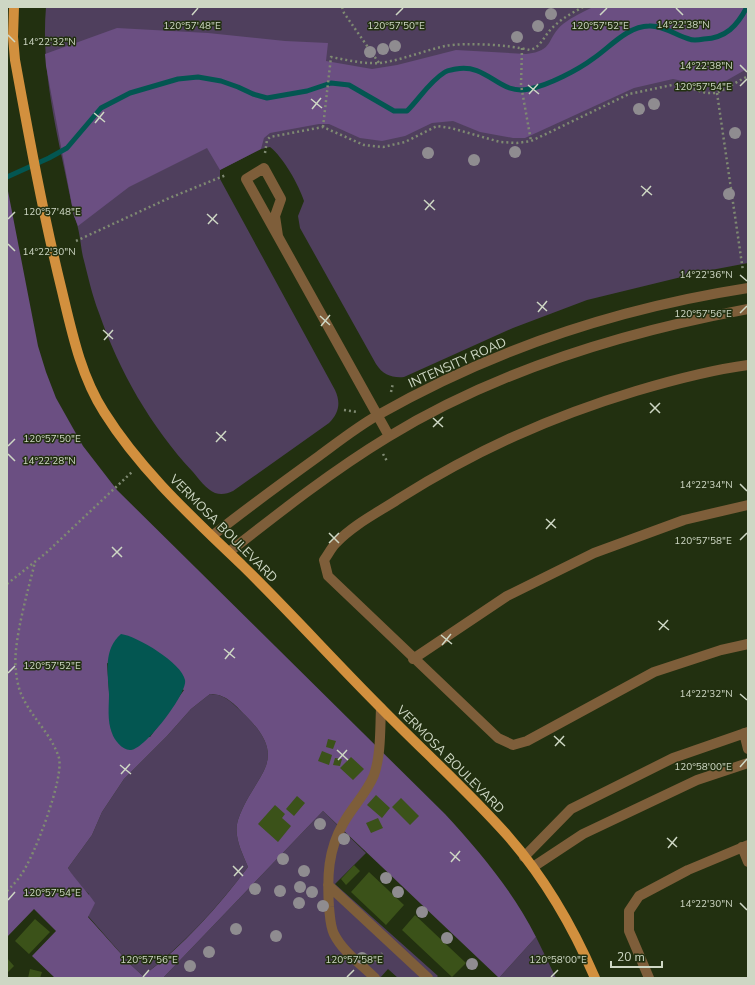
<svg xmlns="http://www.w3.org/2000/svg" width="755" height="985" font-family="'Nunito Sans',sans-serif">
  <rect width="100%" height="100%" fill="#223010"/>
  <path fill="#4f3f5d" d="M46,7H748V263L706,271L587,300L513,328L404,377C392,378 383,375 376,364L300,228L298,216L304,201C299,185 283,157 270,147L261,149L220,170V179L335,390C341,403 339,413 329,423L233,491C227,494 221,495 215,493C206,489 199,479 193,472C151,427 119,371 99,313C92,295 88,276 83,257C80,243 80,229 74,216C61,147 40,77 46,7Z
    M210,694C226,694 234,705 245,715C293,762 253,774 238,820C233,836 242,852 248,867C218,907 183,945 143,976L131,965L88,916L89,894L77,883L68,868L92,835L102,812L124,779L167,736L191,709Z
    M323,811L366,853L335,884L438,976L436,978H398L388,969L380,978H163Z
    M536,937L556,978H499Z"/>
  <path fill="#6b4f82" fill-rule="evenodd" d="M593,7H748V70H745L722,83L707,86L673,79L634,88L525,138H513L480,132L453,121L432,123L405,136L382,141L360,138L329,124H319L270,133L264,138L261,149L220,170L207,148L129,187L78,226L74,216L46,66L45,54L117,28L208,33L285,41L328,43L326,61L372,69L397,65L456,50L526,54C555,51 546,38 563,24C572,17 583,12 593,7Z
    M7,186L38,346L46,372L56,398L83,446L117,490L445,814C479,851 513,891 536,937L499,978L323,811L163,978H55L32,956L56,931L34,909L7,937ZM107,663L184,690L150,737L112,733ZM210,694C226,694 234,704 245,715C293,762 253,774 238,820C233,836 242,852 248,867C218,907 183,946 143,976L131,965L88,917L95,903C87,891 76,881 68,868L92,835L102,812L124,779L167,736L191,709Z"/>
  <path fill="#035651" d="M121,634C137,636 182,663 185,680C188,693 145,749 131,750C123,751 114,740 112,733C107,721 109,706 109,694C108,672 103,650 121,634Z"/>
  <g fill="none" stroke-linecap="round" stroke-linejoin="round">
    <path stroke="#035651" stroke-width="5" d="M7,177L49,158L67,148L101,108L130,93L178,79L198,77L221,81L238,87L253,94L267,98L307,91L331,83L349,85L394,111H407C420,98 429,82 445,72C448,70 452,70 456,69C488,63 499,96 529,89C549,85 578,70 594,58C610,47 628,26 649,26C662,25 676,35 689,39C693,41 699,40 704,39C726,38 737,26 747,7"/>
  </g>
  <path fill="#3b5219" d="M328,739L336,741L333,749L326,747Z
    M322,751L332,755L329,765L318,761Z
    M351,757L364,769L353,780L340,768Z
    M335,758L342,759L340,766L333,765Z
    M376,795L390,808L382,818L367,805Z
    M297,796L305,803L294,816L286,809Z
    M401,798L419,816L410,825L392,807Z
    M275,805L285,814L282,818L291,826L278,842L258,824Z
    M378,818L383,828L371,833L366,823Z
    M354,865L360,871L346,885L341,879Z
    M369,872L404,905L386,925L351,892Z
    M415,915L466,963L452,977L402,930Z
    M35,919L50,932L29,954L15,941Z
    M7,958L14,966L7,973Z
    M30,969L42,972L40,978H28Z"/>
  <g fill="none" stroke-linecap="round" stroke-linejoin="round">
    <path stroke="#7f8a72" stroke-width="2.5" stroke-dasharray="2 3" stroke-linecap="butt" d="M342,7L344,13L379,63
      M522,48L521,85L531,141
      M717,93L743,271
      M323,127L331,57C347,60 363,64 380,63C402,60 423,51 445,46C467,42 509,45 530,50C541,47 544,36 552,28C561,19 572,13 583,7
      M265,153L267,140L270,137L323,127L364,145L383,147L405,142L437,126L451,128L500,142L517,143L531,141L546,134L629,94L677,84L706,93H717L748,76
      M76,241L167,199L226,175
      M391,392L393,383
      M344,410L357,412
      M383,454L387,461
      M7,584L46,553L133,471
      M7,891C12,886 17,881 21,875C34,857 64,779 59,758C52,735 33,719 23,698C19,691 17,681 16,672C12,644 28,591 35,562
      M375,961L382,953"/>
    <path stroke="#7e5e3a" stroke-width="10" d="M278,236L275,216L281,199L264,168L246,179L389,436
      M748,365C710,370 673,380 636,391C550,417 477,450 400,498C379,512 354,524 336,543C331,548 328,555 324,560L328,576L498,738L513,745L527,741L654,672L721,650L748,644
      M212,536C247,508 283,482 319,456C338,442 357,427 378,415C492,350 619,308 748,288
      M229,552C280,512 332,471 388,437C496,371 624,332 748,309
      M413,659L507,596L594,553L684,520L748,505
      M744,733L748,749
      M742,847L748,862
      M524,857L571,809L673,758L748,732
      M533,867L583,834L697,780L748,763
      M328,885L428,978
      M375,978C361,964 343,952 334,934C330,926 330,915 329,907C327,877 328,850 343,824C352,807 367,793 374,775C381,755 380,730 381,708
      M649,978L629,931V911L639,896L688,870L748,845"/>
    <path stroke="#d2903e" stroke-width="10" d="M14,7L13,37L15,60C29,137 43,214 62,291C72,333 81,376 104,412C141,471 193,518 243,566C290,612 334,661 380,707C422,750 467,790 507,835C544,877 573,927 595,978"/>
  </g>
  <g fill="#8f8c90">
    <circle cx="551" cy="14" r="6"/>
    <circle cx="538" cy="26" r="6"/>
    <circle cx="517" cy="37" r="6"/>
    <circle cx="395" cy="46" r="6"/>
    <circle cx="383" cy="49" r="6"/>
    <circle cx="370" cy="52" r="6"/>
    <circle cx="654" cy="104" r="6"/>
    <circle cx="639" cy="109" r="6"/>
    <circle cx="735" cy="133" r="6"/>
    <circle cx="515" cy="152" r="6"/>
    <circle cx="428" cy="153" r="6"/>
    <circle cx="474" cy="160" r="6"/>
    <circle cx="729" cy="194" r="6"/>
    <circle cx="320" cy="824" r="6"/>
    <circle cx="344" cy="839" r="6"/>
    <circle cx="283" cy="859" r="6"/>
    <circle cx="304" cy="871" r="6"/>
    <circle cx="386" cy="878" r="6"/>
    <circle cx="300" cy="887" r="6"/>
    <circle cx="255" cy="889" r="6"/>
    <circle cx="280" cy="891" r="6"/>
    <circle cx="312" cy="892" r="6"/>
    <circle cx="398" cy="892" r="6"/>
    <circle cx="299" cy="903" r="6"/>
    <circle cx="323" cy="906" r="6"/>
    <circle cx="422" cy="912" r="6"/>
    <circle cx="236" cy="929" r="6"/>
    <circle cx="276" cy="936" r="6"/>
    <circle cx="447" cy="938" r="6"/>
    <circle cx="209" cy="952" r="6"/>
    <circle cx="362" cy="958" r="6"/>
    <circle cx="472" cy="964" r="6"/>
    <circle cx="190" cy="966" r="6"/>
  </g>
  <path fill="none" stroke="#ced7c4" stroke-width="1.5" d="M676,8L683,15M192,15L198,8M396,15L403,8M600,15L607,8M8,35L15,42M740,65L747,72M528,85L539,94M740,86L747,79M529,94L538,84M311,99L322,108M312,109L321,98M94,113L105,122M95,123L104,112M641,186L652,195M642,196L651,186M424,200L435,210M425,210L434,200M207,214L218,224M8,219L15,212M208,224L217,214M8,244L15,251M740,275L747,281M537,302L547,311M538,312L547,301M740,313L747,306M320,316L330,325M321,326L330,315M103,330L113,339M104,340L113,330M650,403L660,413M650,413L660,403M433,418L443,427M433,427L443,417M216,432L226,441M216,442L226,431M8,446L15,439M8,454L15,461M740,484L747,491M546,519L556,528M546,529L555,519M329,533L339,543M740,540L747,533M329,543L339,533M112,547L122,557M112,557L122,547M658,621L669,630M659,630L668,620M441,635L452,644M442,645L451,634M224,649L235,658M225,659L234,648M8,673L15,666M740,694L747,700M554,736L565,746M555,746L564,736M337,750L348,760M338,760L347,750M120,765L131,774M740,767L747,759M121,774L130,764M667,838L677,847M668,848L677,837M450,852L460,861M451,862L460,851M233,866L243,876M234,876L243,866M8,900L15,892M740,903L747,910M143,977L149,970M347,977L354,970M551,977L558,970"/>
  <g text-anchor="middle" stroke-width="3" stroke-linejoin="round" paint-order="stroke">
    <g font-size="13" fill="#ced7c4" stroke="#223010">
      <text transform="translate(457 362) rotate(-24)" y="5">INTENSITY ROAD</text>
      <text transform="translate(224 528) rotate(45)" y="5">VERMOSA BOULEVARD</text>
      <text transform="translate(451 759) rotate(45)" y="5">VERMOSA BOULEVARD</text>
    </g>
  </g>
  <g font-size="10" text-anchor="middle" fill="#ced7c4" stroke="#223010" stroke-width="3" stroke-linejoin="round" paint-order="stroke">
    <text x="683" y="28">14°22'38"N</text>
    <text x="192" y="29">120°57'48"E</text>
    <text x="600" y="29">120°57'52"E</text>
    <text x="396" y="29">120°57'50"E</text>
    <text x="49" y="45">14°22'32"N</text>
    <text x="706" y="69">14°22'38"N</text>
    <text x="703" y="90">120°57'54"E</text>
    <text x="52" y="215">120°57'48"E</text>
    <text x="49" y="255">14°22'30"N</text>
    <text x="706" y="278">14°22'36"N</text>
    <text x="703" y="317">120°57'56"E</text>
    <text x="52" y="442">120°57'50"E</text>
    <text x="49" y="464">14°22'28"N</text>
    <text x="706" y="488">14°22'34"N</text>
    <text x="703" y="544">120°57'58"E</text>
    <text x="52" y="669">120°57'52"E</text>
    <text x="706" y="697">14°22'32"N</text>
    <text x="703" y="770">120°58'00"E</text>
    <text x="52" y="896">120°57'54"E</text>
    <text x="706" y="907">14°22'30"N</text>
    <text x="149" y="963">120°57'56"E</text>
    <text x="354" y="963">120°57'58"E</text>
    <text x="558" y="963">120°58'00"E</text>
  </g>
  <rect width="755" height="985" fill="none" stroke="#ced7c4" stroke-width="16"/>
  <path d="M611 961v6h51v-6" fill="none" stroke="#ced7c4" stroke-width="2"/>
  <text x="617" y="961" font-size="12" fill="#ced7c4" stroke="#223010" stroke-width="3" paint-order="stroke">20 m</text>
</svg>
